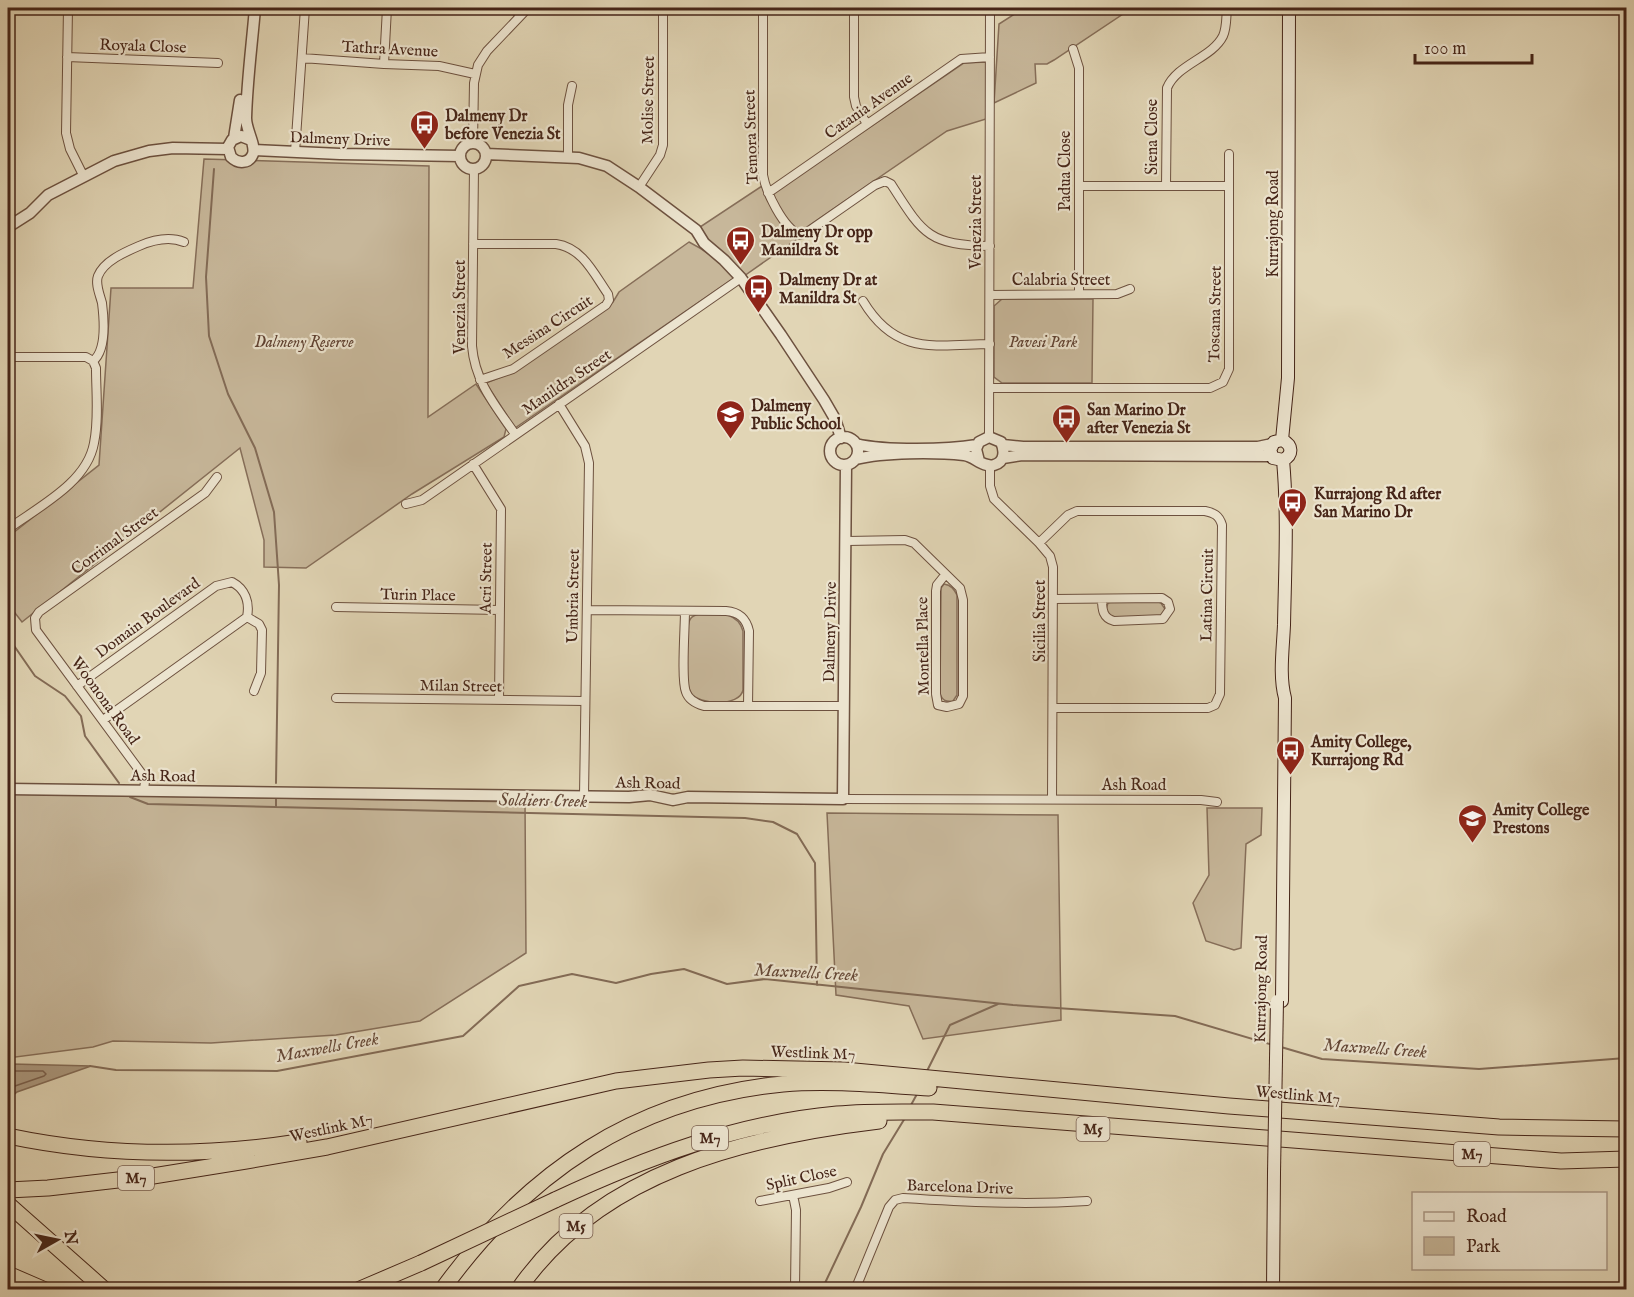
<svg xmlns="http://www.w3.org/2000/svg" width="1634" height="1297" font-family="'IM FELL English',serif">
  <rect width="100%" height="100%" fill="#e1d5b5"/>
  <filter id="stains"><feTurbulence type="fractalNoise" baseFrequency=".00333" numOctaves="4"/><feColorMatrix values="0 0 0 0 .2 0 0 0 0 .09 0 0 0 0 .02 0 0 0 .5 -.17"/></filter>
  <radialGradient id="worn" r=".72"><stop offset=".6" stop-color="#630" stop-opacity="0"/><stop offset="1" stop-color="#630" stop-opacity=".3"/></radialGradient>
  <path fill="#c7b79a" stroke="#866e59" stroke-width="1.5" d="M1024,8H1132L1054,60L1047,64H1035L1036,83L994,103L999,24Z
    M986,62V119L947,131L801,231C788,225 776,207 772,194L964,63Z
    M204,159L429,166L428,417L476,384L506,429L504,437L412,494L306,568L264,567V540L240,448L22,622L8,604V537L99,465L111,288H193Z
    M762,186L765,196L792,235L797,239L744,276L710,243L700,227Z
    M689,242C707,251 722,263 734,278L515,428L486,383L516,371L613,302L619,292Z
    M1002,299H1093L1092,383H1002L994,377V306Z
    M944,584C951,585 954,589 957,595V695L953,701C946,702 943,701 940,694L941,588Z
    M1114,601H1156L1161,603L1165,609L1162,615L1156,617H1114L1107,614L1106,609L1108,603Z
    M699,614C717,614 737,610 743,631V690C740,707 698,705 691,693C683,680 688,643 688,627C689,619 691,616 699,614Z
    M8,794L525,802L526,953L420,1021L336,1035L211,1043L113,1041L93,1047L8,1058Z
    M1207,808H1262L1261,835L1246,844L1241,948L1234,950L1206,941L1193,903L1209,875Z
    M827,813L1058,815L1061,1020L923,1039L909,1006L836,995Z"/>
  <path fill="#ac9980" stroke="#836b56" stroke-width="1.5" d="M12,1064L91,1066L17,1092L8,1100V1066Z"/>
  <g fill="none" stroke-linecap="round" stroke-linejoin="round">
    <path stroke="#795f4c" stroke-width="1.5" d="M8,1071H43L46,1074L44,1076L15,1086L8,1092"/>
    <path stroke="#836b56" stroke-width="2" d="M214,169L206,277L209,336L228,394L255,448L274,512L279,585L276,783
      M8,637L35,676L65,696L81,716L85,736L119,783
      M130,797L148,804L745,818L773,822L797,834L815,863L817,985
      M276,807V798
      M1281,1047L1322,1059L1479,1069L1626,1058
      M90,1066L116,1070L277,1071L463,1036L519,986L572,974L616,983L651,974L684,969L727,984L765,979L1013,1005L1175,1016L1273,1045
      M926,1073L950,1025L998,1004
      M911,1105L917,1094
      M825,1283L861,1207L883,1154L905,1118"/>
    <defs>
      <path id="minor" d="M68,8L66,133L70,149L83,175
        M513,8L520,15
        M763,8V175C766,192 783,228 800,235L806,233L875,185L885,181L891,184C923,234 928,245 990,246
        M854,8V97L856,106L867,124
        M1073,49L1079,68V294
        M67,57L218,63
        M302,58L384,64L439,66L475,74
        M384,64L387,8
        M473,143L474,83L478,65L487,51L528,8
        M295,152L305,8
        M568,156V105L572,86
        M474,168L472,346C475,382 495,405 515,434
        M1079,186H1229
        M1166,186L1167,88C1177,64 1212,58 1223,36C1227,27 1226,17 1227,8
        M639,187L660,155L663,145V8
        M768,193L961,59L990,57
        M473,244H556C583,248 594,274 608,294L609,300L606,305L513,369L480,380
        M990,295L1117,294L1130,289
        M863,301C896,356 934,345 990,344
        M8,357H86L93,361
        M93,361C107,350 104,319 102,303C100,295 95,284 98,276C104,261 125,252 139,246C153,240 169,236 184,242
        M990,388H1210L1223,382L1229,369V154
        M559,404L585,446L589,463L584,796
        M8,413L9,402L10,357
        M989,437L990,8
        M473,464L501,509L499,700
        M990,466V486L994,499L1039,543L1050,556L1053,567L1052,799
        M406,504L422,500L741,278
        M8,529C38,507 87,483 94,443C99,419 96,392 96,368L93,361
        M847,541L905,540L914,543L960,588L963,600V696L959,704L947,707L938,705L936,694V591L937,585L945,575
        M1039,543L1068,515L1077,511H1205C1214,513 1219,515 1222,525L1220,694L1215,705L1208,708H1054
        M1054,599L1162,598L1168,602L1170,609L1163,619L1114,621C1103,618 1102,610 1102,599
        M336,607L500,610
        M588,610L726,611C739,612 746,618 749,631L748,706
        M685,611C685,628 681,680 686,692C689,701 697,704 704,706H843
        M247,617L259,624L262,630L261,673L254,691
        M77,686L216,586L232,582C245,589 250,602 247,617L103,720
        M336,698L585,701
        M144,790L145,781L142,774L36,630L35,618L39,612L205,493L217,477
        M843,799L1201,800L1217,802
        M793,1195L796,1210L795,1289
        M760,1201L829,1188L847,1182
        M611,1290H613
        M791,1290H919
        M855,1290L889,1207L895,1200L903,1198C965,1202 1025,1205 1087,1201
        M1025,1290H1177"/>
      <path id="tertiary" d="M234,138L240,100
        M251,140L241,136L232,140L228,147L231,157C238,164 249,164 253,154C256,145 246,130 246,118C247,81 252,44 255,8
        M460 156a13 13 0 1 1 26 0a13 13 0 1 1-26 0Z
        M254,150L340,154L460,156
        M486,154L579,158L607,166L639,187L696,230L704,243L724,260L741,278L781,335L824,400L835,419L841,438
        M8,227L30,213L48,195L114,161L149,151L173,148L228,149
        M830 451a14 14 0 1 1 28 0a14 14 0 1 1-28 0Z
        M856,444C886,451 946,450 977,445
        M1003,445L1023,447H1258L1272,444
        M1003,458L1022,455L1272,456
        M856,459C884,452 935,452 964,455C974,456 983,468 994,465C1005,462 1005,451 1001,442L989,437L979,442L976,449L979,461
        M8,789L629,797L650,795L673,800L688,797L843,799L846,465"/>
      <path id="secondary" d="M1282,440L1288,378L1289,8
        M1282,440L1274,442L1270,450L1273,458L1283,460
        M1282,440C1293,445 1293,455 1283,460
        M1282,1001L1285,698C1279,676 1283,649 1284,625C1285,570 1288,515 1283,460
        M1273,1290L1274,1173"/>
      <path id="motorway" d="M8,1136C103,1156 202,1157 299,1142
        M8,1190L48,1188L153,1176L246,1161L327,1147L616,1081L709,1070L743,1068L844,1070L1229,1106L1499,1127L1626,1129
        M555,1200C645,1158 737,1123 837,1114C869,1111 901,1112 933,1112L1561,1161L1626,1159
        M8,1204L105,1290
        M8,1274L45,1290
        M358,1290L421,1263
        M442,1290C527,1172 636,1098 783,1084C831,1080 880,1085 929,1088
        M518,1290C599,1172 745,1137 879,1121"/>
    </defs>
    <use href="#minor" stroke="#6d513f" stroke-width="10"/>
    <use href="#tertiary" stroke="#6d513f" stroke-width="13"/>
    <use href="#secondary" stroke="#462518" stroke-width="14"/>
    <use href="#motorway" stroke="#462518" stroke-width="17"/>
    <use href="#minor" stroke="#ece4cf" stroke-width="8"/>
    <use href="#tertiary" stroke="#ece4cf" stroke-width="10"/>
    <use href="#secondary" stroke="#ece4cf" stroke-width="12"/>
    <use href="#motorway" stroke="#e1d5b5" stroke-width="15"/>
    <defs>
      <path id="secondary-bridge" d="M1274,1173L1277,1001"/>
      <path id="motorway-bridge" d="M421,1263L555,1200"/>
    </defs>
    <use href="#secondary-bridge" stroke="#462518" stroke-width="14" stroke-linecap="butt"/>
    <use href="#motorway-bridge" stroke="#462518" stroke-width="17" stroke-linecap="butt"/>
    <use href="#secondary-bridge" stroke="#ece4cf" stroke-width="12"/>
    <use href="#motorway-bridge" stroke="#e1d5b5" stroke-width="15"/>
  </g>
  <defs>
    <symbol id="bus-pin" viewBox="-11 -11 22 30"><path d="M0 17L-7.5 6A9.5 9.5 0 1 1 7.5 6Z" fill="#8f2418" stroke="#ece4cf"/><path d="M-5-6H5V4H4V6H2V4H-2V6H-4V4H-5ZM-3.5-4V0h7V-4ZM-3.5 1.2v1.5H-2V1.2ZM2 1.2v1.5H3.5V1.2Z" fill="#fff"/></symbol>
    <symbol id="school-pin" viewBox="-11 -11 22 30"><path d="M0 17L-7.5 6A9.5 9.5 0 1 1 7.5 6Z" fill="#8f2418" stroke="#ece4cf"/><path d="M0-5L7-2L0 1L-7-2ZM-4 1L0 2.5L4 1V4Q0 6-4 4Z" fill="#fff"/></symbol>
  </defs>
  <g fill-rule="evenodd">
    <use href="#bus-pin" x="408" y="108" width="33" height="45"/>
    <use href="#bus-pin" x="724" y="224" width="33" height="45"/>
    <use href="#bus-pin" x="742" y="272" width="33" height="45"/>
    <use href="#school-pin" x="714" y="398" width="33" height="45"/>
    <use href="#bus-pin" x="1050" y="402" width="33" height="45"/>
    <use href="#bus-pin" x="1276" y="486" width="33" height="45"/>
    <use href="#bus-pin" x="1274" y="734" width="33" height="45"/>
    <use href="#school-pin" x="1456" y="802" width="33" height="45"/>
  </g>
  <g text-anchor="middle" stroke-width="4.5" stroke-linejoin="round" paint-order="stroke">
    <g fill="#ece4cf" stroke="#785e4f" stroke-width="1.5">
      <rect x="1076.5" y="1117" width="33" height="24" rx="4.5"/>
      <rect x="692" y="1126" width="36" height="24" rx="4.5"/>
      <rect x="1454" y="1142" width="36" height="24" rx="4.5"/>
      <rect x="118" y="1166" width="36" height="24" rx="4.5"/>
      <rect x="559.5" y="1214" width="33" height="24" rx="4.5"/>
    </g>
    <g font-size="15" font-weight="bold" fill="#462518">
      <text x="1093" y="1134">M5</text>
      <text x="710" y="1143">M7</text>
      <text x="1472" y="1159">M7</text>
      <text x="136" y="1183">M7</text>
      <text x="576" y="1231">M5</text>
    </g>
    <g font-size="16" fill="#462518" stroke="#ece4cf">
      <text transform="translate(143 45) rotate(2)" y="6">Royala Close</text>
      <text transform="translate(390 48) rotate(3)" y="6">Tathra Avenue</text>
      <text transform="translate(647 100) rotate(-89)" y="6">Molise Street</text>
      <text transform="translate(868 105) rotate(-35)" y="6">Catania Avenue</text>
      <text transform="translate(750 137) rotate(-92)" y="6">Temora Street</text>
      <text transform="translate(1151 137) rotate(-90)" y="6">Siena Close</text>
      <text transform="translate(340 138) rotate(2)" y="6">Dalmeny Drive</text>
      <text transform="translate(1064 171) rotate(-90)" y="6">Padua Close</text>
      <text transform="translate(975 222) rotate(-90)" y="6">Venezia Street</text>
      <text transform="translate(1272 224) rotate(-90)" y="6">Kurrajong Road</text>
      <text x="1061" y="285">Calabria Street</text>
      <text transform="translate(459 307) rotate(-90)" y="6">Venezia Street</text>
      <text transform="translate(1214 314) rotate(-89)" y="6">Toscana Street</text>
      <text transform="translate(547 326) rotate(-33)" y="6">Messina Circuit</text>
      <text transform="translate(566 381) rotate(-34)" y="6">Manildra Street</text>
      <text transform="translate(114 540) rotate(-36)" y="6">Corrimal Street</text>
      <text transform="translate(485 578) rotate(-89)" y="6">Acri Street</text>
      <text transform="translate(418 594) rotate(1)" y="6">Turin Place</text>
      <text transform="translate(1206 595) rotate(-89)" y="6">Latina Circuit</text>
      <text transform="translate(572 596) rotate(-89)" y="6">Umbria Street</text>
      <text transform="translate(147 617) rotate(-36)" y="6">Domain Boulevard</text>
      <text transform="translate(1039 621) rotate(-90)" y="6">Sicilia Street</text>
      <text transform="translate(829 632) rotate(-89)" y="6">Dalmeny Drive</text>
      <text transform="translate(922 646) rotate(-91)" y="6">Montella Place</text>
      <text transform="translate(461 685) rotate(1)" y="6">Milan Street</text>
      <text transform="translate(106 700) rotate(54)" y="6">Woonona Road</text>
      <text transform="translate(163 775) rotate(1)" y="6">Ash Road</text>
      <text transform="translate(648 782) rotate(1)" y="6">Ash Road</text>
      <text x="1134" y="790">Ash Road</text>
      <text transform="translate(1260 989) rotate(-89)" y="6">Kurrajong Road</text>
      <text transform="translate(813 1052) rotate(2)" y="6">Westlink M7</text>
      <text transform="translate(1298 1094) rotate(5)" y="6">Westlink M7</text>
      <text transform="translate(331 1127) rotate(-12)" y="6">Westlink M7</text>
      <text transform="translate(801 1177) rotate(-12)" y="6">Split Close</text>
      <text transform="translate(960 1186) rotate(2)" y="6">Barcelona Drive</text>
    </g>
    <g font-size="16" font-weight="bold" fill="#462518" stroke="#ece4cf" text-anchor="start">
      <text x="445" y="121">Dalmeny Dr<tspan x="445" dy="18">before Venezia St</tspan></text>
      <text x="761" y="237">Dalmeny Dr opp<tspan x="761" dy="18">Manildra St</tspan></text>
      <text x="779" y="285">Dalmeny Dr at<tspan x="779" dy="18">Manildra St</tspan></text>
      <text x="751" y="411">Dalmeny<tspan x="751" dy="18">Public School</tspan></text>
      <text x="1087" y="415">San Marino Dr<tspan x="1087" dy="18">after Venezia St</tspan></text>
      <text x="1314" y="499">Kurrajong Rd after<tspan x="1314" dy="18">San Marino Dr</tspan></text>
      <text x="1311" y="747">Amity College,<tspan x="1311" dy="18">Kurrajong Rd</tspan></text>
      <text x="1493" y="815">Amity College<tspan x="1493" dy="18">Prestons</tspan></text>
    </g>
    <g font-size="16" font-style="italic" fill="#604232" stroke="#ece4cf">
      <text x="304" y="347">Dalmeny Reserve</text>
      <text x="1043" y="347">Pavesi Park</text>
    </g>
    <g font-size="18" font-style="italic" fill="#654837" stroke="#ece4cf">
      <text transform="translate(543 800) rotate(1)" y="6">Soldiers Creek</text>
      <text transform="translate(806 972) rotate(3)" y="6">Maxwells Creek</text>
      <text transform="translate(327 1047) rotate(-10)" y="6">Maxwells Creek</text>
      <text transform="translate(1375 1048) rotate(4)" y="6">Maxwells Creek</text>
    </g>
  </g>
  <rect width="1634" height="1297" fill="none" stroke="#e1d5b5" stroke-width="30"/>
  <rect x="9" y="9" width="1616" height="1279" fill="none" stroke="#462518" stroke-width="3"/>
  <rect x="15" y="15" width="1604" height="1267" fill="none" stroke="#462518" stroke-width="1.5"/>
  <rect x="1412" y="1192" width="195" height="78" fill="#ece4cf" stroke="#aa9886" stroke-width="1.5"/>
  <rect x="1424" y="1212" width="30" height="9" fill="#ece4cf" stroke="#aa9886" stroke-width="1.5"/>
  <text x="1466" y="1222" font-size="18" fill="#462518">Road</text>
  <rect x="1424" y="1237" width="30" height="18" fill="#c7b79a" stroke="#aa9886" stroke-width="1.5"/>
  <text x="1466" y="1252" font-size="18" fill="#462518">Park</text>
  <g transform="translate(57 1240) rotate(81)" stroke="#ece4cf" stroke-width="4.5" paint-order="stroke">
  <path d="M0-4.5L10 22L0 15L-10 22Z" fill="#462518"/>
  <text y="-9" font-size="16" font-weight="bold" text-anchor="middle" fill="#462518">N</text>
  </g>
  <path d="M1415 54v9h117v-9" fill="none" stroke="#462518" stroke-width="3"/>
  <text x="1424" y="54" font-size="18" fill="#462518" stroke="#ece4cf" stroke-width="4.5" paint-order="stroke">100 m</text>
  <rect width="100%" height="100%" filter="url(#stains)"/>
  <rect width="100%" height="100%" fill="url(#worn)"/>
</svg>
